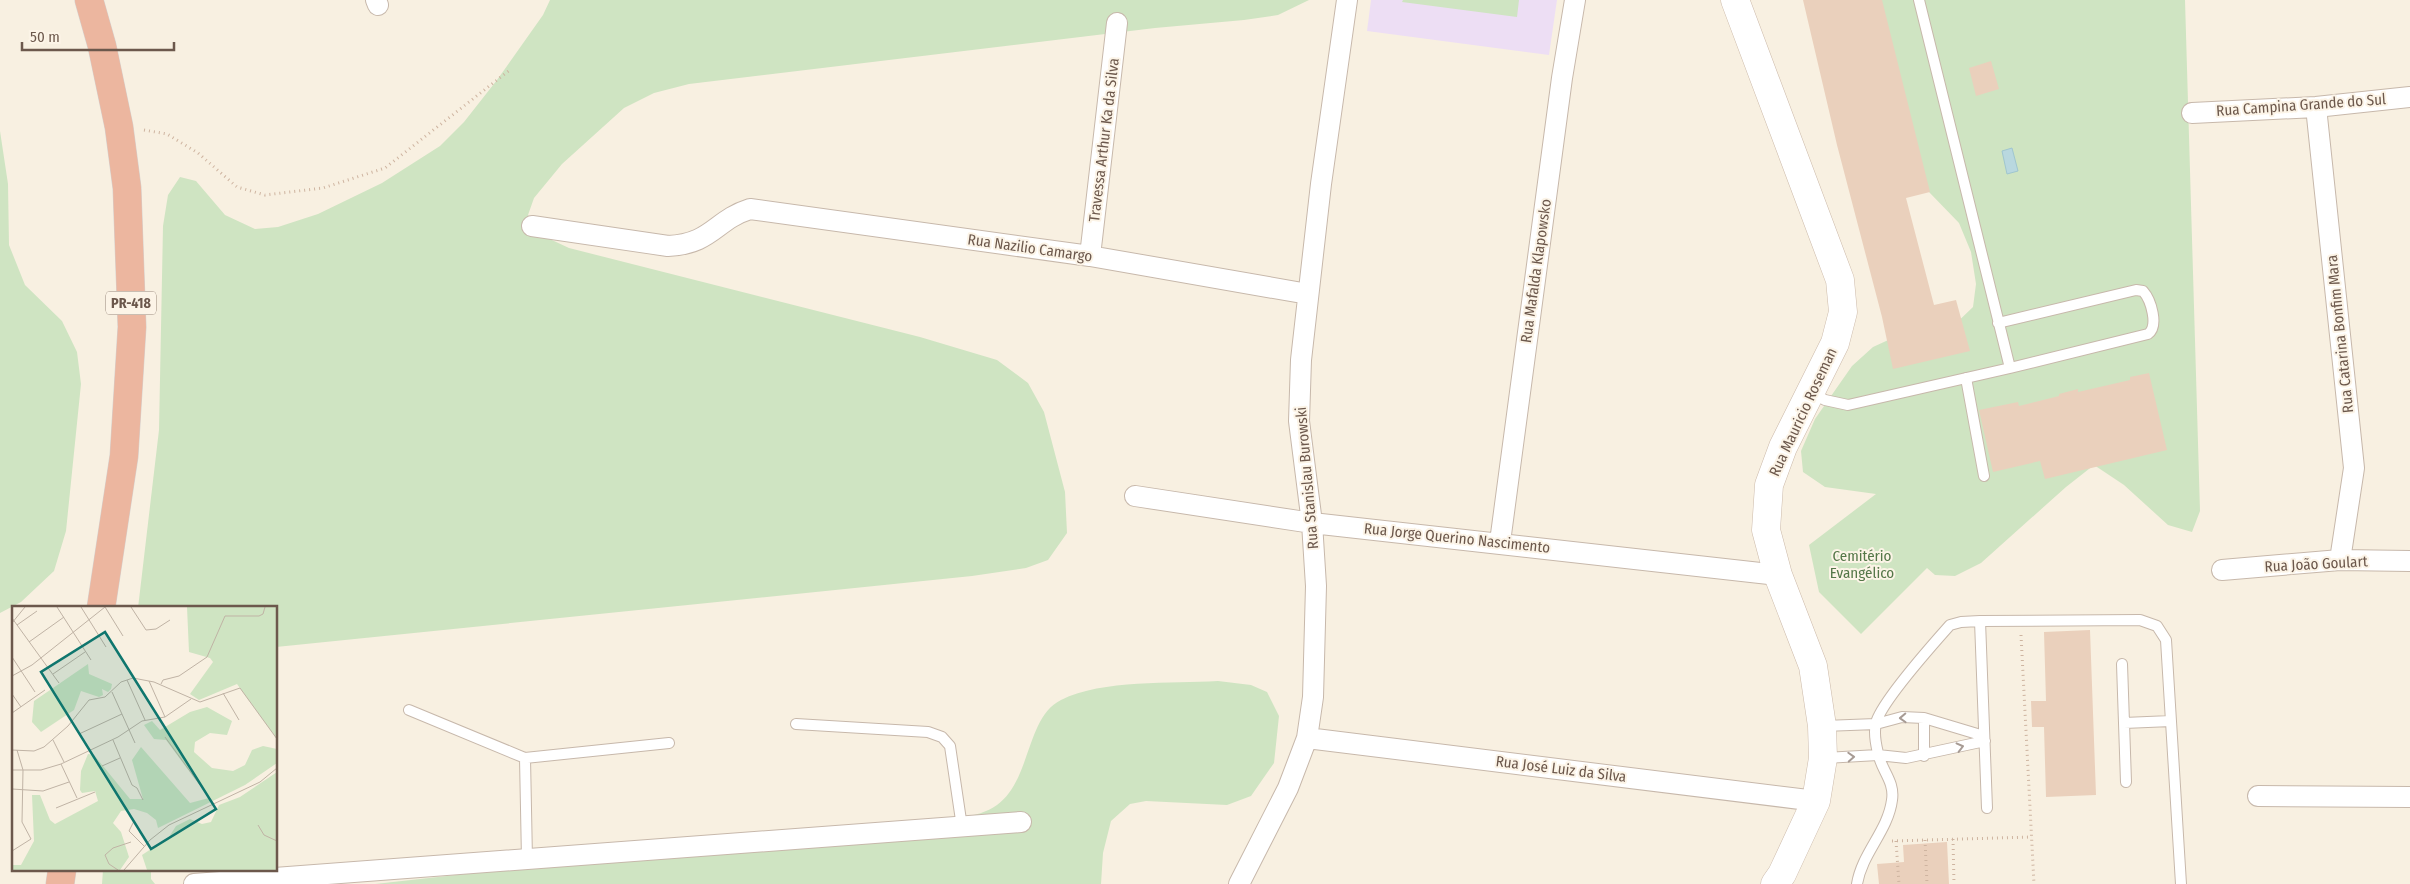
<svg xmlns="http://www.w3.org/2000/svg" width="2410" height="884" font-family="'Fira Sans Condensed',sans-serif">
  <rect width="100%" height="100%" fill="#f8f0e1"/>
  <path fill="#eddef4" d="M1371,0H1557L1549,55L1367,31Z"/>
  <path fill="#cfe4c2" d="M550,0H1309L1278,15L1244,20L1155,28L689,84L654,93L624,108L562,164L534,198L528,215L539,234L569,248L920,337L997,360L1028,383L1044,412L1065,492L1067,533L1048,560L1026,568L972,576L276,647V608H138L159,430L163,226L168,195L180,177L196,181L225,215L255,229L278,227L318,214L382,183L440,146L464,122L497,80L543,15Z
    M1403,0H1519L1517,17L1402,2Z
    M1828,0H2185L2200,511L2192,532L2168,525L2124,485L2094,465L2066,487L1981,563L1955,576L1935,575L1927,568L1861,634L1819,592L1809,545L1876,494L1825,487L1803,472L1801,451L1815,419L1852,366L1873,347L1897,336L1948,331L1973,307L1976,284L1971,252L1959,223L1929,192Z
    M0,131L8,184L9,245L25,285L62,321L77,352L81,384L66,531L54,571L21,602L0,613Z
    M1218,681L1251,685L1267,692L1279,716L1274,763L1251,796L1227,805L1146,801L1130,804L1111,821L1103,853L1101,884H375L924,823C947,819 977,819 997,805C1031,781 1026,717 1061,700C1103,679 1171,684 1218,681Z
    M103,870H151V879L155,884H102Z"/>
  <path fill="#b9d8df" stroke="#a0c6cf" d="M2012,148L2018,171L2007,174L2002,151Z"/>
  <path fill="#ead0bc" d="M1803,0H1882L1930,192L1906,198L1934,305L1956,300L1970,351L1893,369L1882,317L1837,145Z
    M1991,61L1999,89L1976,96L1969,68Z
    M2149,373L2167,450L2045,479L2040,461L1993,472L1979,410L2018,402L2019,406L2059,396V394L2078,389V392L2130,380V377Z
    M2090,630L2096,795L2046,797L2044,727H2032L2031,701H2046L2044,632Z
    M1947,842L1949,884H1879L1877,864L1904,862L1903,845Z"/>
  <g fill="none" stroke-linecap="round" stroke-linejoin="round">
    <defs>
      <path id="lane" d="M1998,323L2136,290L2143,291C2151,300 2159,326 2148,334L2010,368
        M1966,378L1984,476
        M1812,393L1825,400L1848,405L2010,368L1919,0
        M1980,621L1987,808
        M2122,664L2126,782
        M409,710L525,758L669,743
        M1924,718V756
        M2124,723L2171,721
        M796,724L928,732L942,737L950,746L962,827
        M1824,726L1876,724L1902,717L1924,718L1984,736
        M525,758L527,859
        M1825,758L1878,755L1906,758L1985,741
        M1857,884C1862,853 1888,831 1892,800C1895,781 1881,770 1878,753C1876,745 1874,731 1876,723C1881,702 1934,643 1950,625L1961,622L1980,621L2140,620L2157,626L2166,640L2181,884"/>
      <path id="street" d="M376,0L378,5
        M2316,107L2354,468L2340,560
        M2192,113L2316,107L2410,97
        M532,226L668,246C712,244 715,220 750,209L1090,256L1308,294
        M1090,256L1117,23
        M1135,496L1312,523L1778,575
        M1500,542L1562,78L1575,0
        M2222,570L2340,560L2410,561
        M1307,738L1816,801
        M2258,796L2410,797
        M194,884L1021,822
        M1239,884L1288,788L1307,738L1313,697L1316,586L1312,523L1299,421L1301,360L1321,184L1347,0"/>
      <path id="secondary" d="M1735,0L1840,280L1843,312L1835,343L1783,447L1769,485L1766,530L1778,575L1813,666L1822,726L1823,758L1816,801L1782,874L1775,884"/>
      <path id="highway" d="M89,0L102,46L119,127L127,188L132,327L124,456L101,608
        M60,884L62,870"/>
    </defs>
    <use href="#lane" stroke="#c7b8ab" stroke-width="12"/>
    <use href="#street" stroke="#c7b8ab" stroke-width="22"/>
    <use href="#secondary" stroke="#ccbaaa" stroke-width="29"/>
    <use href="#highway" stroke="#d6d0cd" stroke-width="29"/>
    <path stroke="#ceb4a0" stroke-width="3" stroke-dasharray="1 4" stroke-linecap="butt" d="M144,130L167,134L198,153L237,187L265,195L323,188L385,168L511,69
      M2021,635L2034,884
      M1953,839L1954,884
      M1925,840L1927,884
      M1892,841L2032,837
      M1896,841L1899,884"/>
    <use href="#lane" stroke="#fff" stroke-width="10"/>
    <use href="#street" stroke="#fff" stroke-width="20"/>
    <use href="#secondary" stroke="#fff" stroke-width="28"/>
    <use href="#highway" stroke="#ecb69f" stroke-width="28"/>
  </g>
  <defs><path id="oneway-chevron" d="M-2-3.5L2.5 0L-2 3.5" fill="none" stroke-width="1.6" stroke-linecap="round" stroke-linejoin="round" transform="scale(1.25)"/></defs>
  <g stroke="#a79b94">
    <use href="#oneway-chevron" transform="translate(1903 718) rotate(178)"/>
    <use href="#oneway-chevron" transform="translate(1960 747) rotate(-14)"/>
    <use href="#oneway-chevron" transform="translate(1851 757) rotate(-3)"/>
  </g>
  <g text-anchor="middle" stroke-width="4" stroke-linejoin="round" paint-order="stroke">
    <rect fill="#fcf4e7" stroke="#97877a" stroke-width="1" x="106" y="291.5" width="50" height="23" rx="4"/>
    <g font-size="14" font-weight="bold" fill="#6c584c">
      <text x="131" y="308">PR-418</text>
    </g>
    <g font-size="15" fill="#6c584c" stroke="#fcf4e7">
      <text transform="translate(2301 105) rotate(-4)" y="5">Rua Campina Grande do Sul</text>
      <text transform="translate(1104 140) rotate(-83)" y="5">Travessa Arthur Ka da Silva</text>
      <text transform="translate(1030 248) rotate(8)" y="5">Rua Nazilio Camargo</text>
      <text transform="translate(1536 271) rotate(-82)" y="5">Rua Mafalda Klapowsko</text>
      <text transform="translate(2340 334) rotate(-96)" y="5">Rua Catarina Bonfim Mara</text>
      <text transform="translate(1803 412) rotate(-65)" y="5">Rua Mauricio Roseman</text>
      <text transform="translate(1307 478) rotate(-95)" y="5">Rua Stanislau Burowski</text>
      <text transform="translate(1457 538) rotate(6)" y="5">Rua Jorge Querino Nascimento</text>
      <text transform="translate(2316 564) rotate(-3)" y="5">Rua João Goulart</text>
      <text transform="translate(1561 769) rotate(7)" y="5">Rua José Luiz da Silva</text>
    </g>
    <g font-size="15" fill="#547748" stroke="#fcf4e7">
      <text x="1862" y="561">Cemitério<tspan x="1862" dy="17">Evangélico</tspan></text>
    </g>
  </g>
  <g transform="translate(12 606)">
    <rect width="265" height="265" fill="#f8f0e1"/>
    <path d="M175,1H265V133L225,78L187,94L178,88L201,56L198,52L177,46ZM76,58L77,68L100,78L99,83L96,86L90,83L91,89L87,91L69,85L62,104L29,126L20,116L22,95ZM195,101L220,115L215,129L198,127L183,136L182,146L200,162L221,165L233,159L240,144L251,140L265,143V157L233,179L146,222L144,214L135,207L122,203L109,205L101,217L109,226L117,251L108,264H0V259H9L22,235L20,189H28L38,214L43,218L86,195L83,185L70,187L68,184L69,165L76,148L82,149L118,193H131L120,154L129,141L178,197L197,192L154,134L142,133L132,119L140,115L148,124L178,106ZM265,166V264H135L130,249L157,231L164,220L178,213L190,218L199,216L207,199L228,191Z" fill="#cfe4c2"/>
    <path fill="none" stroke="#c0b3a5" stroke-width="1" d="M45,1L79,54M69,1L94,41M93,1L111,30M119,1L134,24L144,23L158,14M0,12L47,77M0,17L13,1M5,19L25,5M17,36L52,11M0,51L23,86M41,68L73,46M0,70L20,59L93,1M115,74L133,114M137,75L153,111M149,78L151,74L167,70L195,51L213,10H247L251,8L253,1M100,86L123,137M211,87L227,114M0,88L9,101M0,107L33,84M67,128L110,108M153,131L202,198M41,134L52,156M101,134L120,179L125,182L131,194M0,144L22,145L32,141L56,120L77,94L93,91L109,76L121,72L142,76L188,96L228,82L265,133M49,158L65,192M90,160L108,152M0,164H29L49,158L106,131L130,115L153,111L179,93M0,183L31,185L57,176M44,202L83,186M122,215L117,225L132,240M246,219L252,229L265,235M0,245L19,233L10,216L11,164L5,144M106,264L97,258L93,249L101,242L119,236M112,264L138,234L157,219L248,176L265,162"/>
    <path fill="#0f766e" fill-opacity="0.15" stroke="#0f766e" stroke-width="2.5" d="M93,26L204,203L139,243L29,66Z"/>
    <rect width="265" height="265" fill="none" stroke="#6c584c" stroke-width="2.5"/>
  </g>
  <path d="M22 42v8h152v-8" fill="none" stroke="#6c584c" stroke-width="2.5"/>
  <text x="30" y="42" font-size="15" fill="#6c584c" stroke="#fcf4e7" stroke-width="4" paint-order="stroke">50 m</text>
</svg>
